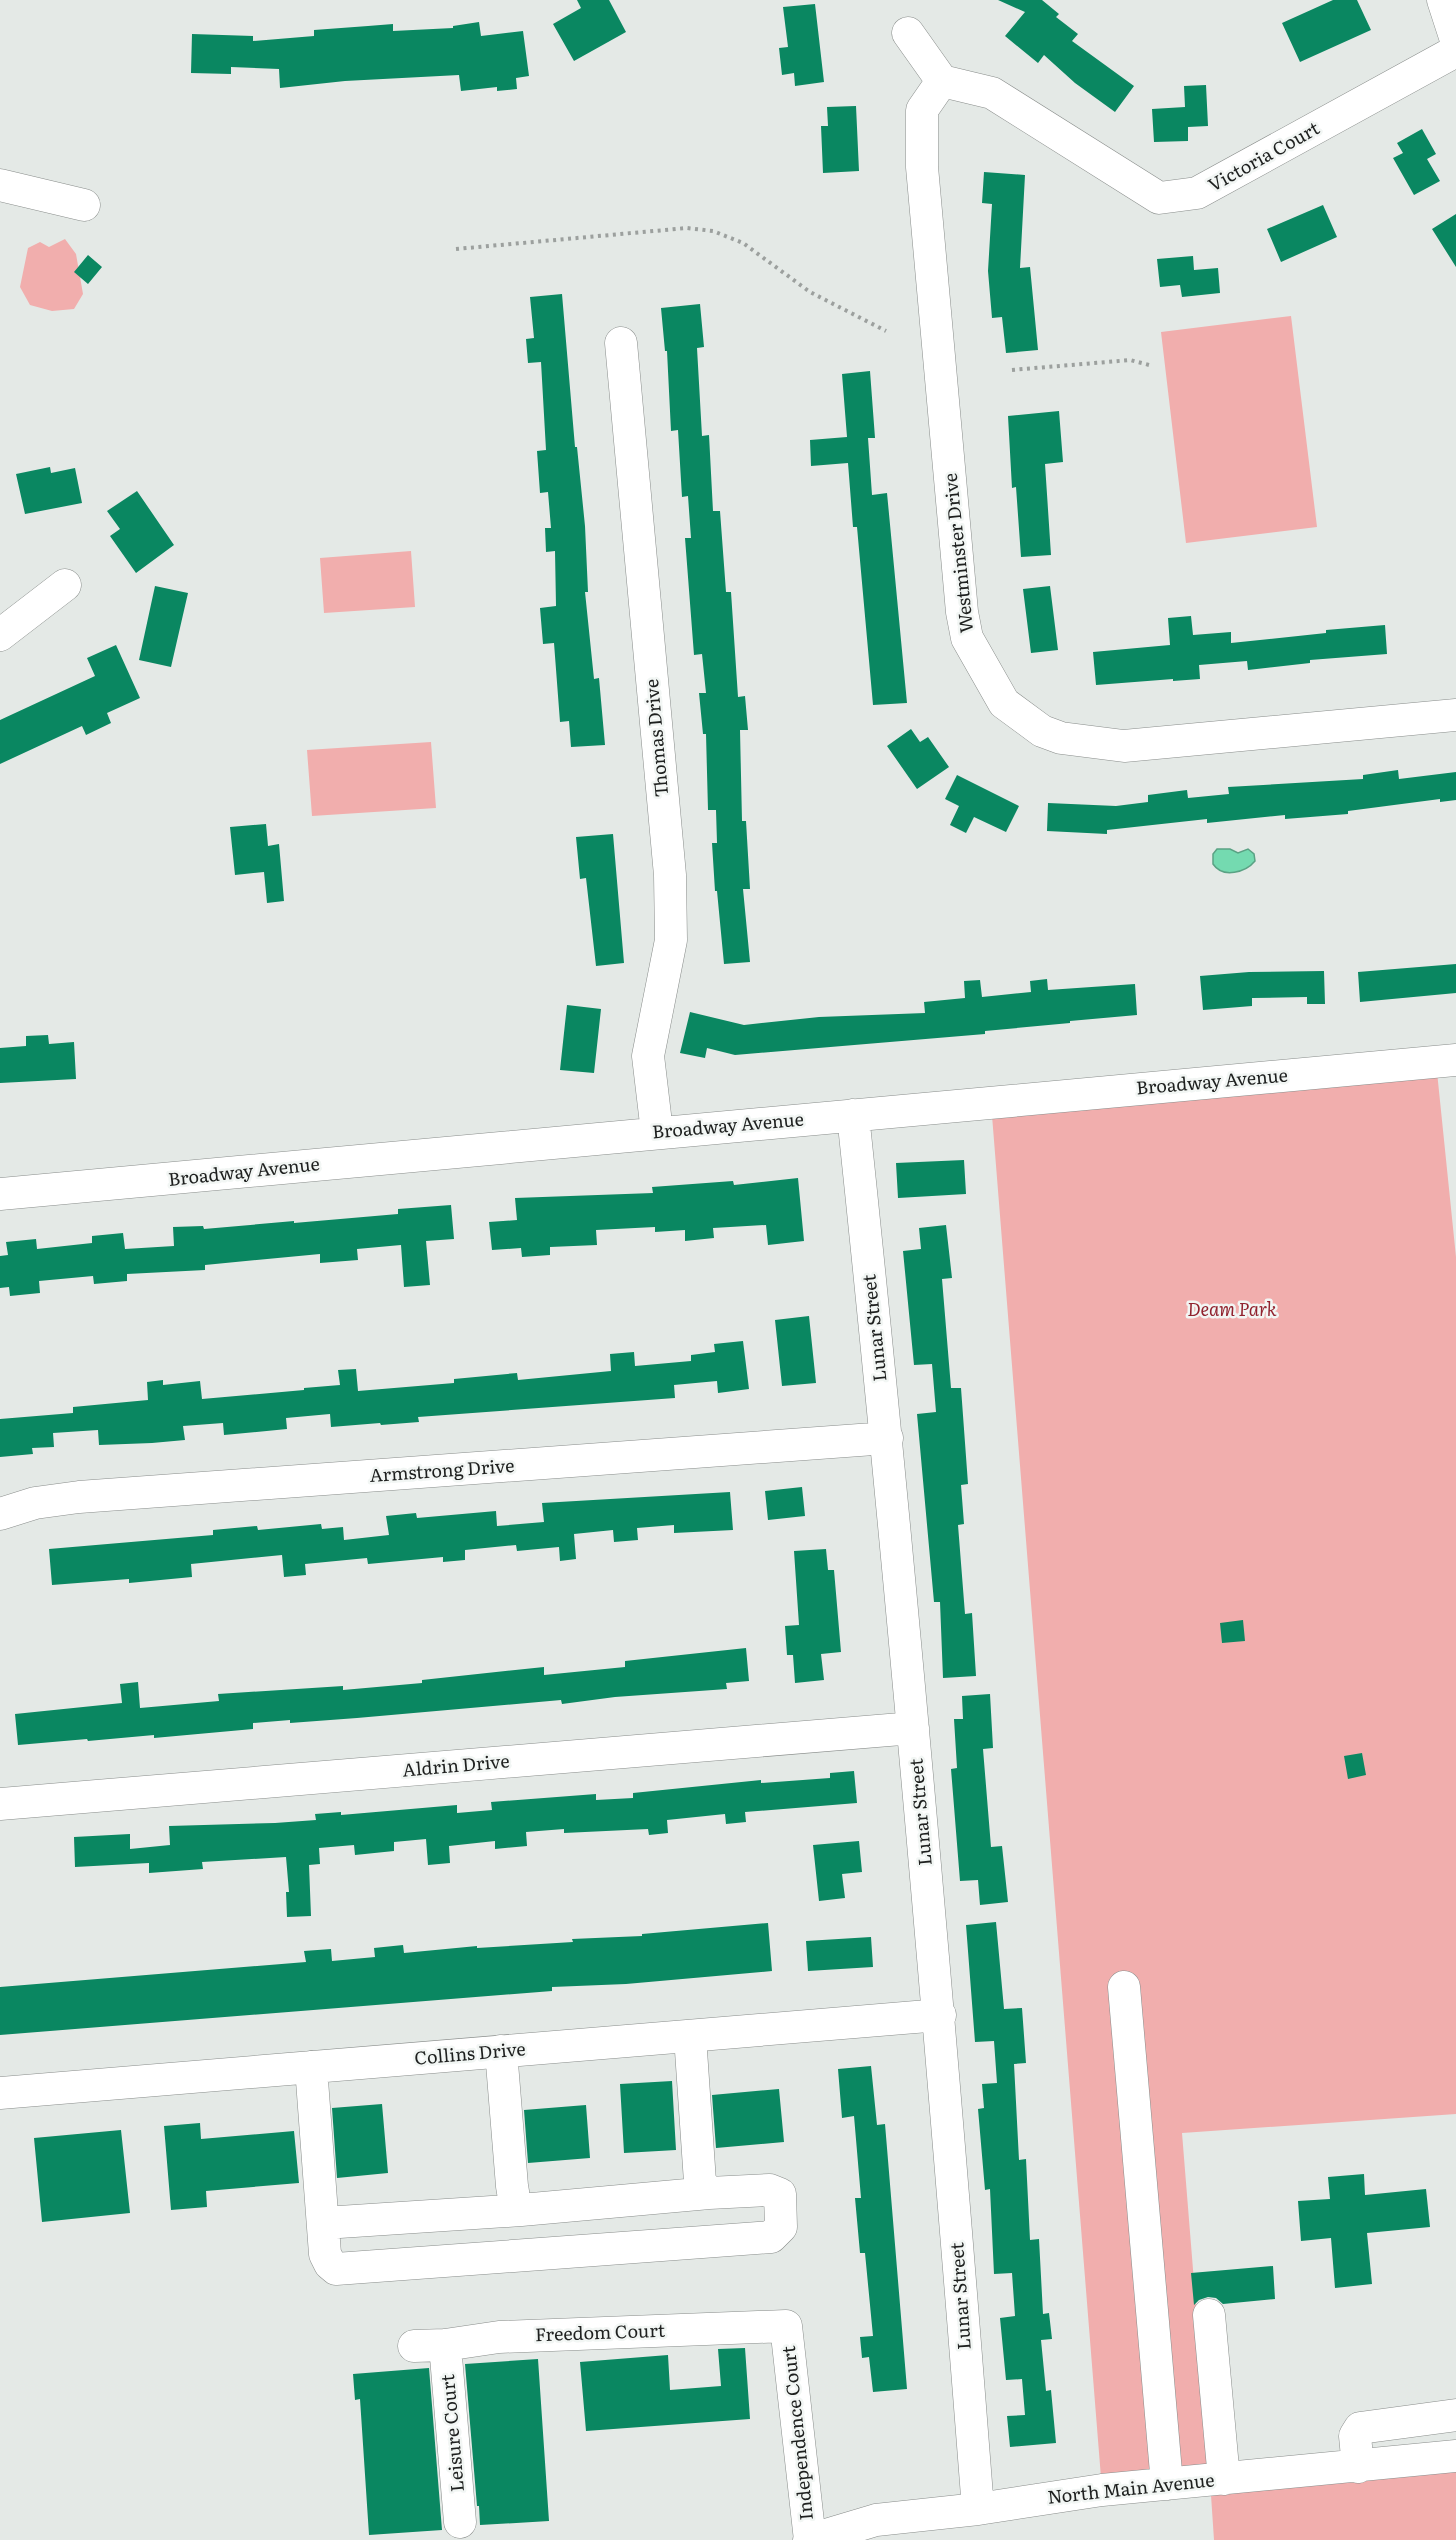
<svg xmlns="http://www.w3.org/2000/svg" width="1456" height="2540" font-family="Literata,serif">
  <rect width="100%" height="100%" fill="#e4e9e6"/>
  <path fill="#f1aead" d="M65,239L76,254L83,294L74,309L52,311L30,305L20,287L28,248L40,242L49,247Z
    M1291,316L1317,527L1186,543L1161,332Z
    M411,551L415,607L324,613L320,558Z
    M431,742L436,808L312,816L307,750Z
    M1436,1062L1456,1257V2114L1182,2133L1210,2480L1456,2456V2540H1214L1210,2480L1102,2490L991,1103Z"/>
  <path fill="#74dab0" stroke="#5aa284" stroke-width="1.5" d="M1217,849H1230L1238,853L1248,849L1254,854L1255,861C1246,872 1223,879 1213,864V854Z"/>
  <path fill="#0a8761" d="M577,0H609L626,32L574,61L553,24L581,8Z
    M998,0H1042L1059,14L1056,17L1078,34L1072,41L1134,86L1115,112L1075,83L1044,55L1038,63L1005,36L1025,12Z
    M1333,0H1357L1371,30L1300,62L1282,23Z
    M815,4L824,82L795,86L794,73L782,75L779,48L788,47L783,7Z
    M479,22L481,36L523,31L529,76L516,78L517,89L497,91V87L461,91L459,75L345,81L280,88L279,69L231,67V74L191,73L192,34L253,36V41L314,36V30L368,26L393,24V31L453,28V26Z
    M1206,85L1208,126L1188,127V141L1154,142L1152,109L1185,107L1184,86Z
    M856,106L859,171L823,173L821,126H828L827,107Z
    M1422,129L1436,154L1427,159L1440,181L1414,195L1393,158L1403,153L1397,143Z
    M984,172L1025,175L1020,268L1030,267L1038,350L1006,353L1002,317L992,318L988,271L992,204L982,203Z
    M1323,205L1337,237L1281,262L1267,229Z
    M1456,214V267L1432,229Z
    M88,255L102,267L88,284L74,272Z
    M1193,256L1194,270L1218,268L1220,293L1182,297L1180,285L1160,287L1157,259Z
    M562,294L575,447H577L585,526L588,592H585L594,679L599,678L605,745L571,747L569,721L560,722L554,643L543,644L540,608L556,606L555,551L546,552L545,528H551L548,492L540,493L537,451L546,450L541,362L528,363L526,339L534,338L530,297Z
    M700,304L704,347L697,348L702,436L709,435L713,511H720L726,592H731L738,697L745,696L748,730H740L742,821H746L750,889H743L750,962L724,964L717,891H715L712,843H717L716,810H708L706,734H703L699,693H706L702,654L694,655L685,538H691L688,496L682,497L678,430L671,431L667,351H665L661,308Z
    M870,371L875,438H868L872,495L887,493L907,703L873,705L857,527H853L848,463L811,466L810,440L847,437L842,374Z
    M1059,411L1063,462L1045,464L1051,555L1021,557L1016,487L1012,488L1008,416Z
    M50,467L51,473L75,468L82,503L25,514L16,474Z
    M137,491L174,545L136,573L110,536L120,529L107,511Z
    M155,586L188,593L171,667L139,660Z
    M1050,586L1058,650L1031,653L1023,589Z
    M1191,616L1193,635L1231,632V643L1326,633V630L1385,625L1387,654L1310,660V663L1248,670L1247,661L1199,665L1200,679L1173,681V679L1096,685L1093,652L1170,645L1168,618Z
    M116,645L140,698L107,713L111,723L86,735L82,726L0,764V720L95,676L87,658Z
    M911,729L920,742L928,737L949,767L917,789L887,746Z
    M1398,770L1399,779L1456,772V800L1440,802V799L1348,811V814L1285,819V815L1207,823V819L1107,830V834L1047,831L1048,803L1116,806L1148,802V795L1187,790L1188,798L1229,794L1228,787L1363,779V775Z
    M957,775L1019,806L1006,832L974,817L966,833L950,825L959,806L945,799Z
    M266,824L268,846L279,844L284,901L267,903L264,872L235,875L230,827Z
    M613,834L624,963L596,966L586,878L580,879L576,837Z
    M1456,964V993L1360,1002L1358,972Z
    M1324,971L1325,1004H1307V997L1252,998V1006L1203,1010L1200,976L1249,972Z
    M1047,979L1048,990L1135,984L1137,1015L1070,1021V1023L985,1031V1034L735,1055L707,1048L705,1058L680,1053L690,1012L744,1025L819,1017L925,1013L924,1002L965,998L964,981L980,980L982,997L1031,992L1030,981Z
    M567,1005L601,1009L594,1073L560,1070Z
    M48,1035L49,1044L74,1042L76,1079L0,1083V1048L26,1046V1036Z
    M964,1160L966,1194L898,1198L896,1163Z
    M798,1178L804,1241L768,1245L766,1225L713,1228L714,1238L685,1241V1230L655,1232V1227L596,1230L597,1245L550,1247V1255L522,1257L521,1248L492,1250L489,1222L517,1220L515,1198L653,1193L652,1187L733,1181L734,1185Z
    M451,1205L454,1239L426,1241L430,1285L404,1287L401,1245L357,1249L358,1260L320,1263V1254L205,1265V1270L127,1274V1281L94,1284L93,1276L39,1281L40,1293L10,1296L9,1287L0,1288V1256L8,1255L6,1242L36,1239L37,1249L92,1243V1236L123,1233L125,1249L174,1246L173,1227L203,1226L204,1229L294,1221V1223L398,1214V1209Z
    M946,1225L952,1278L942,1279L951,1388H961L968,1484L961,1485L964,1524L958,1525L965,1614L972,1613L976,1676L943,1678L940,1602H934L917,1414L936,1412L932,1364L914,1365L903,1251L921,1249L919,1228Z
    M809,1316L816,1383L782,1386L775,1320Z
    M743,1341L749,1389L718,1393L717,1381L674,1385L675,1398L418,1417L419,1422L381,1425L380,1423L331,1427L330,1414L286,1418L287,1429L224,1435L223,1423L183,1426L185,1440L152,1443L99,1445L98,1430L53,1433L54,1447L32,1448L33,1454L0,1457V1419L73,1413V1407L148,1400L147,1382L163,1380V1385L200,1381L202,1399L304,1390V1388L340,1385L338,1370L356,1369L358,1391L454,1383V1379L517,1373L518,1380L611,1371L610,1354L634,1352L635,1366L691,1361V1355L715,1352L714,1344Z
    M802,1487L805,1516L768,1520L765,1491Z
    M730,1492L733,1530L674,1533V1525L637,1528L638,1540L614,1542L613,1530L574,1534L576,1559L560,1561L559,1547L517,1551L516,1545L465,1550V1560L443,1562V1557L368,1564L367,1558L305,1564L306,1575L284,1577L282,1555L191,1564L192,1577L129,1583V1579L52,1585L49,1549L213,1535V1530L257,1526L258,1530L321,1524L322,1529L343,1527L344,1540L389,1535L386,1516L416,1513L417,1518L496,1511L497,1526L544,1522L542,1503Z
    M826,1549L828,1570H834L841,1652L821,1654L824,1680L795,1683L793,1655H787L785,1626L799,1625L794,1551Z
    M1243,1620L1245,1641L1222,1643L1220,1623Z
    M746,1648L749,1681L726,1683L727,1689L615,1697L562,1704L561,1700L357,1718L290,1723V1720L253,1723V1729L154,1738V1735L88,1741L87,1739L18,1745L15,1714L122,1703L120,1684L138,1682L140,1708L219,1701L218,1694L343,1686V1690L422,1683V1680L544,1667V1675L625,1667V1661Z
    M990,1694L993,1748L983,1749L991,1847L1002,1846L1008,1902L980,1905L978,1880L960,1881L951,1769L957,1768L954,1719H963L962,1696Z
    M1362,1753L1366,1775L1348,1779L1344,1756Z
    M854,1771L857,1803L745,1812L746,1822L726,1824L725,1814L667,1820L668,1833L649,1835L648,1829L564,1833V1829L526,1832L527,1846L495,1849V1841L449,1846L450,1863L428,1865L426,1839L394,1842V1851L355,1855L354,1845L319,1848L320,1864L309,1865L311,1916L287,1917L286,1892H289L286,1857L202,1862L203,1869L149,1873V1863L75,1867L74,1837L130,1834V1849L170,1845L169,1826L275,1823L316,1820L315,1814L341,1812V1815L457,1805V1813L492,1810L491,1802L596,1794V1800L633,1798V1793L761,1780V1783L830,1778V1773Z
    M859,1841L862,1872L842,1874L845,1898L819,1901L813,1845Z
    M996,1922L1004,2009L1022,2008L1026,2063L1014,2064L1019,2160L1026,2159L1030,2240L1039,2239L1043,2314L1049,2313L1052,2339L1041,2340L1046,2391L1051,2390L1056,2443L1010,2447L1007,2416L1025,2415L1022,2379L1006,2380L1000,2318L1015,2316L1012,2273L994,2274L990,2189L985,2190L978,2109L984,2108L982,2084L997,2083L994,2041L975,2042L966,1925Z
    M768,1923L772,1971L626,1984L552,1987V1991L0,2035V1987L306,1962L304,1951L331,1949L332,1961L375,1957L374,1948L403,1945L404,1953L477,1946V1948L573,1942L572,1939L642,1936V1934Z
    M871,1937L873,1967L808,1971L806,1941Z
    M871,2066L877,2125L885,2124L907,2389L873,2392L869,2357L862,2358L860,2337L873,2336L865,2253H860L855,2198H861L854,2116L842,2118L838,2069Z
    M672,2081L676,2150L624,2153L620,2084Z
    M779,2089L784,2142L716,2148L712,2095Z
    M382,2104L388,2173L337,2178L332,2108Z
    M586,2105L590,2158L528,2163L524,2110Z
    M200,2123L201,2139L294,2131L299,2183L206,2191L207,2207L171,2210L164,2126Z
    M121,2130L130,2213L42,2222L34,2138Z
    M1364,2174L1365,2195L1426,2189L1430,2227L1367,2233L1372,2284L1335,2288L1331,2238L1301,2241L1298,2201L1330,2199L1328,2177Z
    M1273,2266L1275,2299L1223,2304L1216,2298L1208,2297L1199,2300L1194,2305L1191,2273Z
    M745,2348L750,2419L586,2431L580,2362L668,2355L670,2390L721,2386L718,2349Z
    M538,2359L549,2521L480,2525L479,2506H477L465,2364Z
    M429,2368L442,2530L369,2535L360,2399L355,2400L353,2374Z"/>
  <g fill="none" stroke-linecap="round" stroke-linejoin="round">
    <defs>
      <path id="minor" d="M1443,0L1456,40
        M908,33L942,81
        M942,81L922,110V167L962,612L967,638L1004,703L1042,731L1061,738L1124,746L1456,715
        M942,81L992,93L1159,198L1197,193L1456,51
        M0,185L84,205
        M621,343L670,875L671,940L648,1056L657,1132
        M0,635L65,585
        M853,1115C902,1579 942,2044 978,2509
        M0,1194L1456,1060
        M0,1514L35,1503L79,1497L887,1438
        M0,1804L913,1728
        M1124,1987L1167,2484
        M501,2051L512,2186L515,2204L521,2210L709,2193
        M311,2067L325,2254L330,2264L336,2269L771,2237L781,2227L780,2194L770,2190L709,2193L700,2182L690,2036
        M0,2093L940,2015
        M324,2223L521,2210
        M1209,2315L1224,2479
        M445,2345L460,2522
        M414,2346L445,2345L499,2337L786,2326L810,2540
        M1358,2467L1355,2436L1360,2428L1456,2415
        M809,2540L876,2520L978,2509L1102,2490L1456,2456"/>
    </defs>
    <use href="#minor" stroke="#898d8b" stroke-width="33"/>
    <path stroke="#9ca09e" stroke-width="4" stroke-dasharray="3 4.5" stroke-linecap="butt" d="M456,249L687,228L713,231L743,243L810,292L886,331
      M1012,370L1130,360L1153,366"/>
    <use href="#minor" stroke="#fff" stroke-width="32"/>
  </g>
  <g text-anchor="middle" stroke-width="5" stroke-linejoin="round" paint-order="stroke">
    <g font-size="18" fill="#1e201f" stroke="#f2f6f4">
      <text transform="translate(1264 157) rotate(-29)" y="6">Victoria Court</text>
      <text transform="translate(959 553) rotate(-96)" y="6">Westminster Drive</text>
      <text transform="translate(657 738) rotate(-95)" y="6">Thomas Drive</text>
      <text transform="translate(1212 1082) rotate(-5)" y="6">Broadway Avenue</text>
      <text transform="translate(728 1126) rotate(-5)" y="6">Broadway Avenue</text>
      <text transform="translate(244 1172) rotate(-6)" y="6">Broadway Avenue</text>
      <text transform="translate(875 1328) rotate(-96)" y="6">Lunar Street</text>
      <text transform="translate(442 1471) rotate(-4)" y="6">Armstrong Drive</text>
      <text transform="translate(456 1766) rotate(-5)" y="6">Aldrin Drive</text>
      <text transform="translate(921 1812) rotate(-95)" y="6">Lunar Street</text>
      <text transform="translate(470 2054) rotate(-5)" y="6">Collins Drive</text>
      <text transform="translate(961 2296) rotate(-94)" y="6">Lunar Street</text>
      <text transform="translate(600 2333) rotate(-2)" y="6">Freedom Court</text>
      <text transform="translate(453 2433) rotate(-95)" y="6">Leisure Court</text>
      <text transform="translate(798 2433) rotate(-96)" y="6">Independence Court</text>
      <text transform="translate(1131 2489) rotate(-6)" y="6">North Main Avenue</text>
    </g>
    <g font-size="18" font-style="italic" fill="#91232f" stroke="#f2f6f4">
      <text x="1232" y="1316">Deam Park</text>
    </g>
  </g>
</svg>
